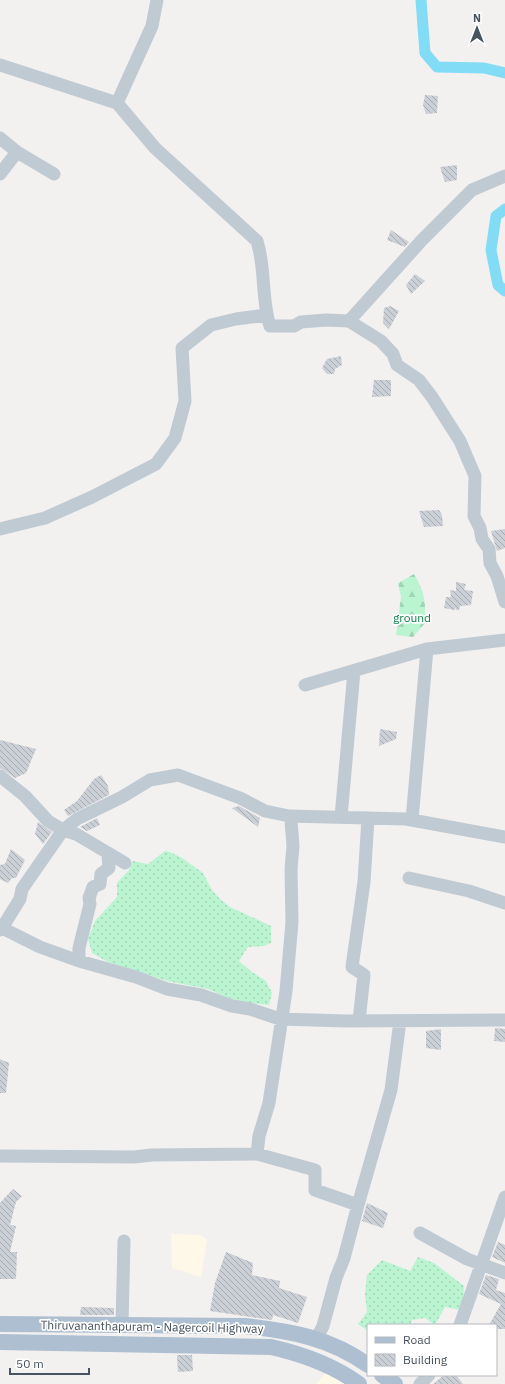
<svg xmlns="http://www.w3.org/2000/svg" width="505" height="1384" font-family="'IBM Plex Sans',sans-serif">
  <defs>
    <pattern id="grass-dots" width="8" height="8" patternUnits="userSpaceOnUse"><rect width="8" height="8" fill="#baf4d1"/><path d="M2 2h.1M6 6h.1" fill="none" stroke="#a1d3b6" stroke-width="1.8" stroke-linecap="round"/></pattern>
    <pattern id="forest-firs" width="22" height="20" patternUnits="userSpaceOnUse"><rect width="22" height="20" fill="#baf4d1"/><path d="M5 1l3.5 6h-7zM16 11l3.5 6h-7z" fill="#a1d3b6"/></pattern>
    <pattern id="building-back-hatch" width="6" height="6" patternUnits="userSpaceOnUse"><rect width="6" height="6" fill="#cbcfd6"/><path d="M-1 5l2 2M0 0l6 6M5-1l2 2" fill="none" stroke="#a7abb1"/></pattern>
  </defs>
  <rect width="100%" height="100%" fill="#f3f0f0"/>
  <path fill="#fef8e8" d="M171,1234L201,1235L207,1240L201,1277L172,1268Z
    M328,1370L354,1384H316Z"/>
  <path fill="url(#grass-dots)" d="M165,851L170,852L182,858L203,873L212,890L220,899L230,907L271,926V943L264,946L248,947L239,961L252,972L266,981L272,993L269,1005L241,1002L223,996L208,989L167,981L108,962L92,953L88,939L95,921L117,897V883L129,870L133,861L148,864Z
    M418,1257L434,1263L464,1286L463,1301L460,1310L445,1307L435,1325L425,1318L412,1320L410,1325H384L382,1323L368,1325L367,1330L358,1324L367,1312L365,1295L367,1275L382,1260L410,1271Z"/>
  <path fill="url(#forest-firs)" d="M414,574C425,592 426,603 425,623L413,637L396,635L401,597L398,583Z"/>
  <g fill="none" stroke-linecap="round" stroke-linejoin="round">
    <path stroke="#83dcf5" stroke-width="11" d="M421,0L425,53L437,67L484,68L505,73
      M505,209L496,216L491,250L498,285L505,291"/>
  </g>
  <path fill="url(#building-back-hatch)" d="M425,95L438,96L437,113L426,114L423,105Z
    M457,165V180L445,182L440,167Z
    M391,230L409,242L405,247L387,240Z
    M415,274L425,281L411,294L406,285Z
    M390,306L399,311L389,329L383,323L384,308Z
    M341,356L342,365L335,369L334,374H327L322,368L327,359Z
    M374,380H391V396L372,397Z
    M439,510L442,515L443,526L424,527L419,511Z
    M505,529V548L497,551L491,531Z
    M456,582L466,584L464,590L473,591L471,605L460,606L459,610H456V608L454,610L444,608L446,597H451L450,590L456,591Z
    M380,729L397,732L396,739L379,746Z
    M0,740L36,749L26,773L15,778L0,768Z
    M101,775L108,786L109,795L68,816L64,810L77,801L94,779Z
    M239,806L260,818L258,827L232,808Z
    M97,818L100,825L87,831L80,827Z
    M38,822L52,832L43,844L35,834Z
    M11,849L25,860L16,878H12L8,883L0,879V865L5,864Z
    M495,1028L505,1029V1042L494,1041Z
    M441,1029V1050L426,1048V1031Z
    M0,1059L9,1063L6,1093H0Z
    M13,1189L22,1196L16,1202L10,1225L16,1226L10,1252H17L16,1279H0V1203Z
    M367,1203L388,1213L383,1228L362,1221Z
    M498,1242L505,1245V1263L492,1257Z
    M226,1252L253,1263L252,1275L280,1281L279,1288L307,1297L298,1323L273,1315L272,1320L210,1311L215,1283Z
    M486,1275L499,1279L496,1290L505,1293V1329H496V1325H489L501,1304L479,1294Z
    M81,1307L114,1308V1315H80Z
    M177,1355H192L193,1371L178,1372Z
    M444,1375H456L463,1384H433Z"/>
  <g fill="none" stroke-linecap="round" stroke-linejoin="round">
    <path stroke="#bfcad3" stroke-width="13" d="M0,65L117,103L155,148L257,241C266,269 261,299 270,326H294L301,322L326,320L349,321L381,341L393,354L397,365L419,380L432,397L460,441L475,476L474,516L480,528L482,539L489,549L490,563L497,576L505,602
      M117,103L152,26L157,0
      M0,138L17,152L0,174
      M17,152L54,174
      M349,321L422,240L472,190L505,176
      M0,529L45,518L92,497L156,464L175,438L185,401L182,348L211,325L236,319L266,315
      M305,685L427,649L505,640
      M0,776L25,796L48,821L63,830L77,819L122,797L150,780L178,775L240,798L265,811L289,816L291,821L293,846L291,869L292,922L286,991L269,1103L259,1136L257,1154L152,1155L134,1157L0,1156
      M289,816L406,819L505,837
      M341,817L354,671
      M412,820L427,649
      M409,878L469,891L505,903
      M2,928L20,899L22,889L63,830L76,834L125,863
      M0,930L2,928L40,947L79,961L136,977L167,989L201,995L232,1006L250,1009L280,1019L346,1021L505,1020
      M79,961V948L90,904L89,898L93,887L100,884L101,874L109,868L108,854
      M359,1021L364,975L352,967L364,882L368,818
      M257,1154L315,1170V1190L358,1205L344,1258L336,1278L323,1326L317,1338
      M358,1205L391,1090L400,1021
      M420,1233L467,1259L505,1273
      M122,1325L124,1241
      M460,1325L505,1197
      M420,1384L429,1375"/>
    <path stroke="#adbfd1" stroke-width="16" d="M0,1324L245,1326C291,1331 330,1338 368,1365
      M0,1342L271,1347C302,1354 333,1365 359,1384
      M382,1375L395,1384"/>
  </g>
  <g text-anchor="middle" stroke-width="3.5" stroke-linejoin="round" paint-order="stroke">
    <g font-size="12" fill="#0d844a" stroke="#fff">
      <text x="412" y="622">ground</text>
    </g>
    <g font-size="12" fill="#465360" stroke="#fff">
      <text transform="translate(152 1327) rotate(1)" y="4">Thiruvananthapuram - Nagercoil Highway</text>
    </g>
  </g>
  <rect x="367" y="1324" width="130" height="52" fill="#ffffff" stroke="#b5babf"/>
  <rect x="375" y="1337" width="20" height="6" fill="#adbfd1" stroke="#b5babf"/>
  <text x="403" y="1344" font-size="12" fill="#465360">Road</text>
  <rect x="375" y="1354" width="20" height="12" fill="url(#building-back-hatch)" stroke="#b5babf"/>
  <text x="403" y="1364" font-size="12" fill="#465360">Building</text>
  <g transform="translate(477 28)" stroke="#ffffff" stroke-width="3" paint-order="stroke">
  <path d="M0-3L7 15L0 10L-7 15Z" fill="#465360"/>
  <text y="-6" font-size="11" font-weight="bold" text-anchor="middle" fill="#465360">N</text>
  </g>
  <path d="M10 1368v6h79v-6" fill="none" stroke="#465360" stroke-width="2"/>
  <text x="16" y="1368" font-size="12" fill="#465360" stroke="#ffffff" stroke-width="3" paint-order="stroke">50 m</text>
</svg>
